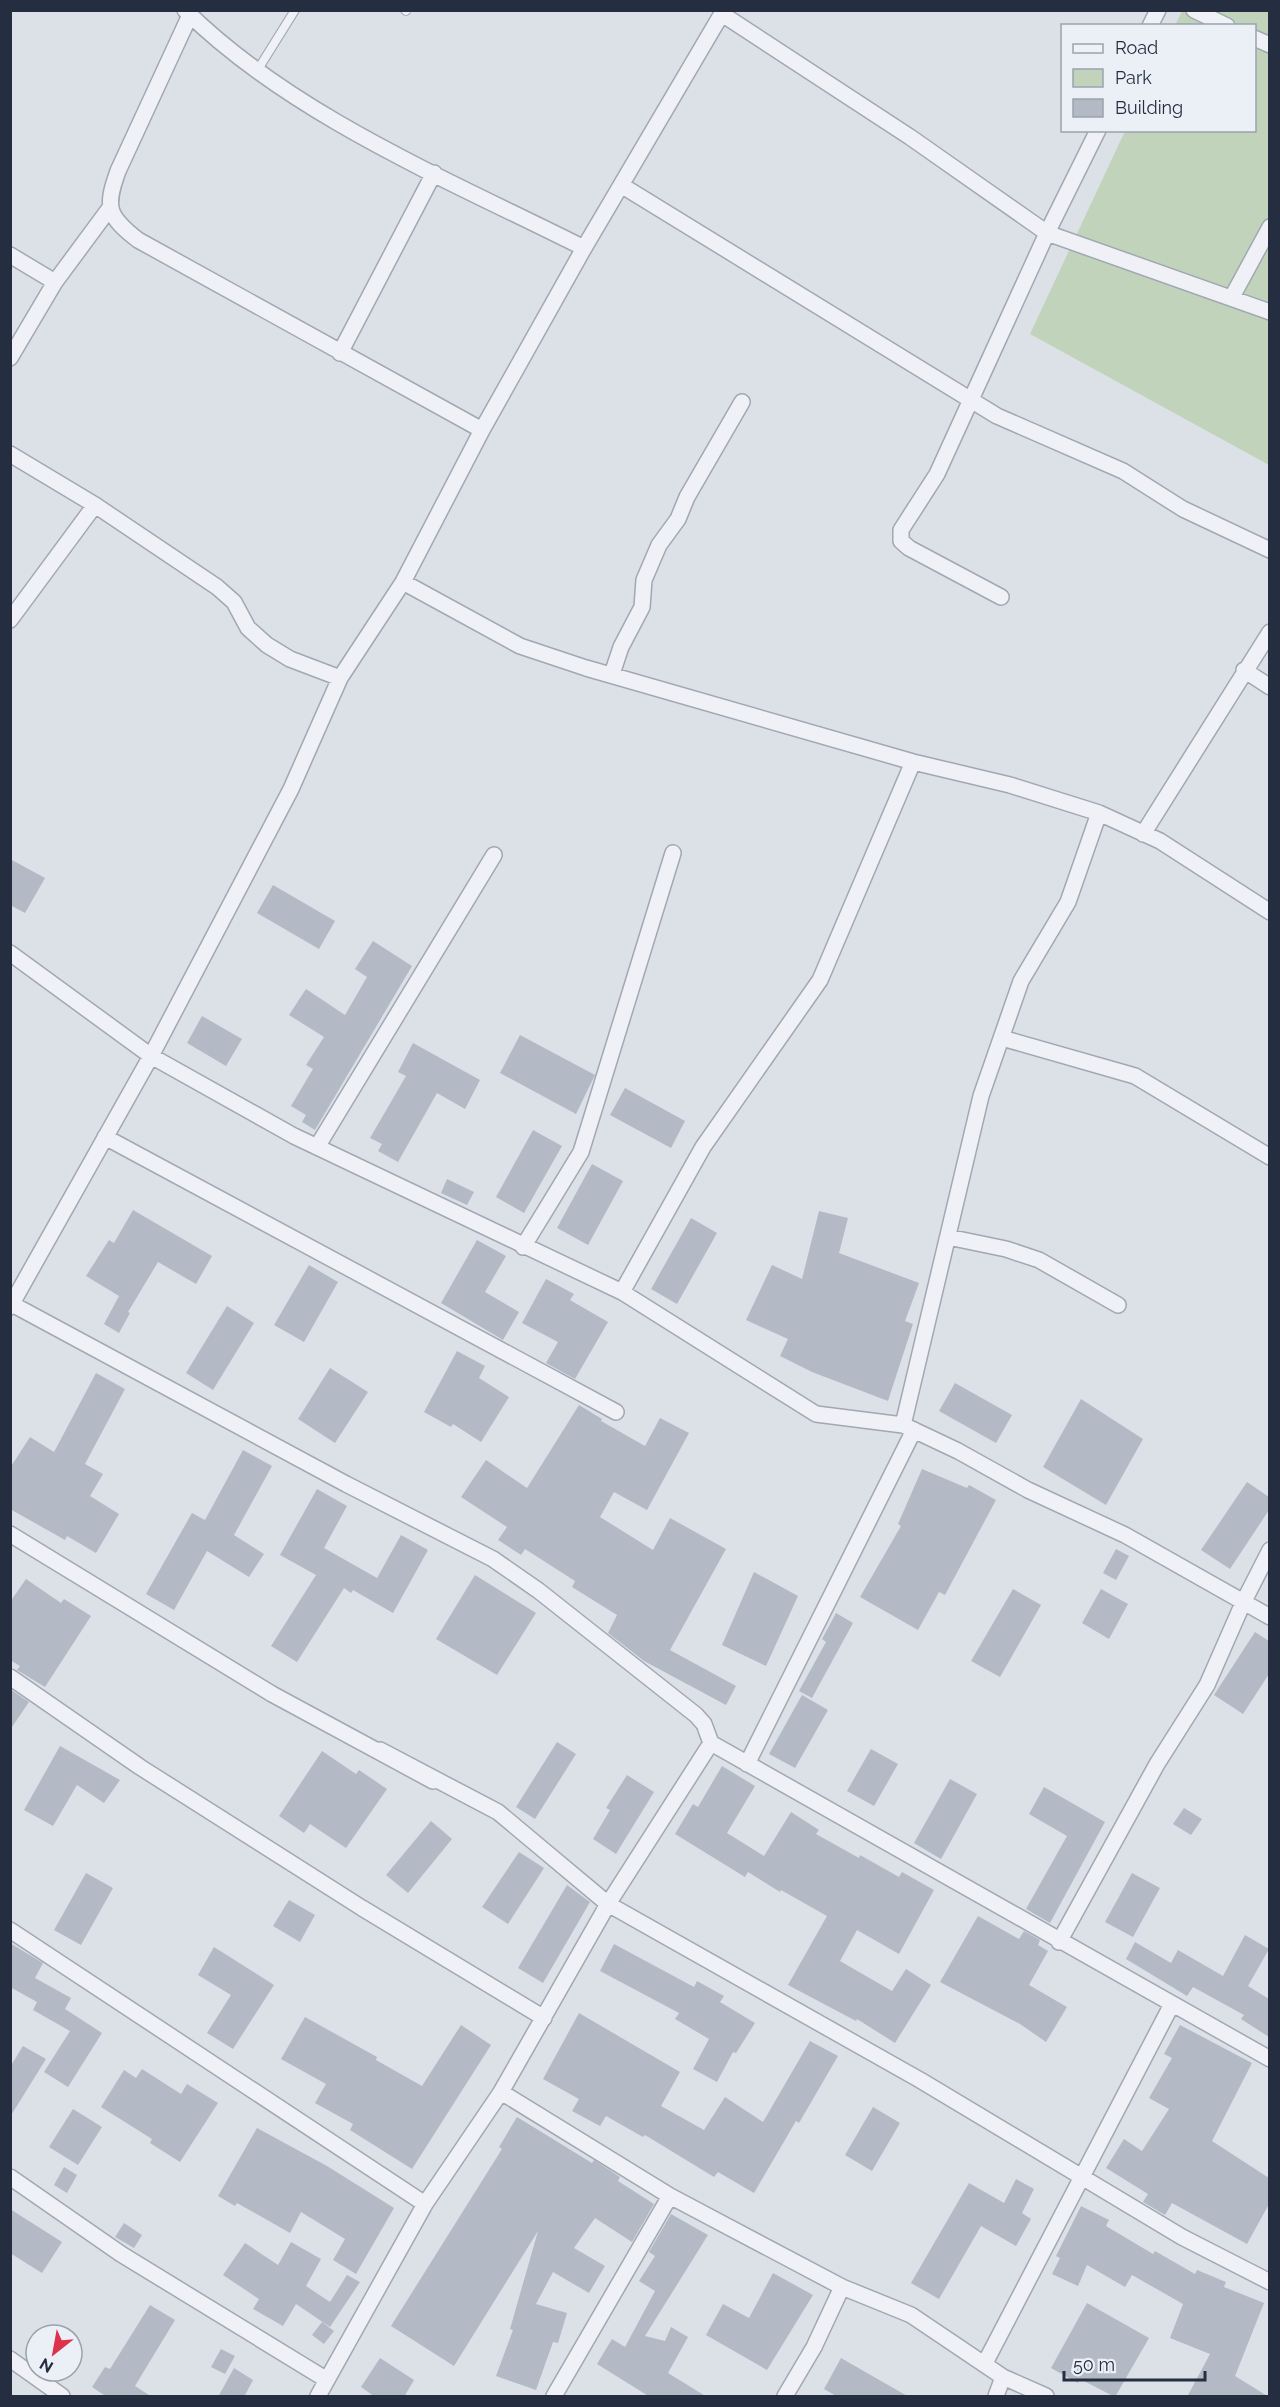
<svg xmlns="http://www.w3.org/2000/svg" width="1280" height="2407" font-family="Raleway,sans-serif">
  <rect width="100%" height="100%" fill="#dce1e8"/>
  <path fill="#c2d3bc" d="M1182,11H1269V465L1030,334L1125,131L1254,130V26L1175,25Z"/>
  <path fill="#b3bac5" d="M10,859L45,878L25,913L10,905Z
    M273,885L335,921L319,949L257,913Z
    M373,941L412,966L315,1130L302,1122L306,1115L291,1106L313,1069L306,1065L324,1037L289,1015L306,989L345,1015L367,977L355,969Z
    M202,1016L242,1039L226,1066L187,1043Z
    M520,1035L595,1075L576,1114L500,1073Z
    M413,1043L480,1080L465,1109L437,1093L398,1162L378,1151L382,1144L370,1138L406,1076L398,1072Z
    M625,1088L685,1121L671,1148L610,1115Z
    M533,1130L562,1146L524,1213L496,1197Z
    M592,1164L623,1181L588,1245L557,1228Z
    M447,1179L474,1192L467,1205L441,1193Z
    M133,1210L212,1256L196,1284L158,1262L128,1312L130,1313L119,1333L104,1324L119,1296L86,1276L109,1240L114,1243Z
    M819,1211L848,1218L839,1253L919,1283L905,1321L913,1324L888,1401L812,1372L780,1356L788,1339L746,1320L772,1265L802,1279Z
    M691,1218L717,1233L677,1304L651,1289Z
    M477,1240L506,1256L485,1292L519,1312L503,1340L441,1303Z
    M309,1265L338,1282L304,1342L274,1325Z
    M546,1279L574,1294L570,1300L608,1322L575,1379L546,1363L558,1342L522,1323Z
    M227,1306L254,1323L213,1390L186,1373Z
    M457,1351L485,1366L479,1378L509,1397L481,1442L453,1424L451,1427L424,1412Z
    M330,1368L368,1392L335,1443L298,1419Z
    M96,1373L125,1389L85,1464L103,1474L90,1496L119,1514L96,1553L67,1536L65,1540L10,1509V1468L30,1437L54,1452Z
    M955,1383L1012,1415L996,1443L939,1411Z
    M1081,1399L1143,1439L1106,1505L1043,1467Z
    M579,1405L602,1419L601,1421L645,1446L660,1418L689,1433L647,1510L614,1492L600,1517L653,1550L670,1518L726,1549L670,1650L736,1686L726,1705L644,1661L608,1633L617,1615L572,1587L575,1581L525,1549L521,1555L498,1540L507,1527L461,1497L486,1460L527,1488Z
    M243,1450L272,1466L234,1535L264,1554L249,1577L207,1551L174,1610L146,1594L192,1513L205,1520Z
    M922,1469L967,1488L969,1485L996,1500L945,1595L939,1592L918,1630L860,1597L901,1526L898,1524Z
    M1247,1482L1269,1497V1510L1230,1569L1201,1550Z
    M317,1489L347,1506L324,1548L377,1578L401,1535L428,1550L393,1613L353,1590L351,1593L344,1588L297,1662L271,1646L316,1575L280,1555Z
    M1116,1549L1129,1556L1116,1580L1103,1573Z
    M754,1572L798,1596L766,1666L722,1645Z
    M475,1575L536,1613L497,1675L436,1639Z
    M26,1579L61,1603L64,1599L91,1616L45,1687L17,1670L20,1666L10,1660V1602Z
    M1013,1589L1041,1605L1000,1677L971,1661Z
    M1101,1589L1128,1604L1109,1639L1082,1623Z
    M836,1613L853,1623L812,1698L799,1691L826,1642L822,1639Z
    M1255,1632L1269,1641V1674L1243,1714L1214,1695Z
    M10,1689L29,1702L10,1730Z
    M802,1695L828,1710L795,1768L769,1754Z
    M557,1742L576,1754L535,1819L516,1807Z
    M60,1746L120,1780L104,1803L77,1785L53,1826L24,1810Z
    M871,1749L898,1764L874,1806L847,1791Z
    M322,1751L356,1774L359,1770L387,1789L346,1848L310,1824L304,1833L279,1816Z
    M722,1766L755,1786L727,1833L764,1856L791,1812L819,1830L816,1834L859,1858L860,1855L899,1877L902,1872L934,1890L899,1954L857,1930L840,1961L892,1991L906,1969L931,1985L895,2043L857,2019L856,2021L788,1985L827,1916L781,1890L780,1892L748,1872L745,1877L675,1834L693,1804L698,1807Z
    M627,1775L654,1792L616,1854L593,1839L610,1810L606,1808Z
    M950,1779L977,1794L941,1859L914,1843Z
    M1044,1787L1105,1822L1050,1923L1026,1909L1067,1836L1029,1814Z
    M1184,1808L1202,1819L1191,1835L1173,1824Z
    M431,1821L452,1839L408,1893L386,1875Z
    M519,1852L544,1868L508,1924L482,1907Z
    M86,1873L113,1888L81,1945L54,1930Z
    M1132,1873L1160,1888L1133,1937L1105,1922Z
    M567,1885L590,1902L543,1983L518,1968Z
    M289,1900L315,1915L300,1942L273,1926Z
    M978,1916L1019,1939L1024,1931L1040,1940L1038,1945L1048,1951L1029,1985L1067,2007L1046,2042L1020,2024L940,1982Z
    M1245,1935L1269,1949L1248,1986L1269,1999V2037L1241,2019L1244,2015L1193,1987L1187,1996L1126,1959L1135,1942L1171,1963L1178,1950L1223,1976Z
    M10,1943L43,1963L35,1978L71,1998L65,2009L102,2033L68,2087L44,2072L70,2031L33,2010L37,2002L10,1987Z
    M614,1944L694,1987L697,1981L724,1996L720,2002L755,2023L736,2053L733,2052L717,2082L693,2069L709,2039L675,2019L679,2013L600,1971Z
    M214,1947L274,1985L233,2049L207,2033L231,1995L198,1975Z
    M579,2013L680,2072L661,2106L704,2130L725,2097L763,2122L810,2041L838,2056L799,2123L796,2121L754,2193L718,2172L714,2177L645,2135L643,2137L606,2116L600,2126L572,2111L579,2099L543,2079Z
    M305,2017L377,2057L376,2060L422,2086L461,2025L491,2045L412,2169L350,2130L353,2124L315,2103L326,2084L281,2059Z
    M1180,2025L1252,2063L1212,2141L1269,2178V2204L1247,2244L1172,2203L1165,2215L1143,2202L1148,2194L1106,2168L1124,2139L1142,2151L1169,2109L1149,2098L1172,2058L1164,2054Z
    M23,2046L46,2059L10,2117V2067Z
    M142,2069L181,2094L187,2084L218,2103L180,2162L150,2143L152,2139L101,2107L124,2070L136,2078Z
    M873,2107L900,2123L872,2171L845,2155Z
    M73,2109L102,2127L78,2165L49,2147Z
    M517,2117L592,2163L594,2160L620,2177L618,2181L654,2204L632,2242L595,2218L574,2248L605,2266L589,2293L553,2272L536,2304L567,2313L558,2343L553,2342L536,2390L496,2376L513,2330L510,2329L538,2231L454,2366L391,2326L502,2149L499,2147Z
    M257,2128L327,2166L394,2208L356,2274L333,2260L345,2239L301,2212L290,2233L237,2203L235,2206L218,2196Z
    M64,2167L77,2175L67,2193L54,2185Z
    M1016,2179L1034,2189L1022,2213L1031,2219L1016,2246L981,2226L939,2299L911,2283L969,2183L1004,2203Z
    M1081,2206L1109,2220L1106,2226L1153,2254L1155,2251L1195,2274L1197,2270L1226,2282L1224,2287L1264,2303L1235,2376L1269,2397H1187L1210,2354L1170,2338L1183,2304L1132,2275L1125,2287L1087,2265L1078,2286L1052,2274L1060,2258L1056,2256Z
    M10,2209L62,2242L42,2273L10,2253Z
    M671,2214L708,2235L645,2336L665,2341L671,2327L688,2337L668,2373L707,2397H650L597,2364L612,2339L625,2347L655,2291L639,2281L655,2256L649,2252Z
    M124,2223L142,2235L134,2248L115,2237Z
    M291,2242L321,2259L306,2286L330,2302L347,2275L360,2282L330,2327L296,2304L283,2326L253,2309L259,2299L223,2275L245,2243L278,2265Z
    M773,2273L813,2295L767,2370L706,2335L723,2304L749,2318Z
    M1087,2303L1149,2338L1115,2397L1080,2379L1078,2383L1051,2368Z
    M150,2305L175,2320L135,2386L152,2397H107L92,2387L105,2367L110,2369Z
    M322,2322L334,2331L324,2344L312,2335Z
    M221,2349L235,2356L225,2374L211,2367Z
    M380,2358L414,2380L404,2397H375L361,2387Z
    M841,2358L909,2397H838L824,2389Z
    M234,2368L253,2380L244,2397H218Z"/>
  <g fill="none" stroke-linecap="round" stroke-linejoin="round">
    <defs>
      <path id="lane" d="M405,10L406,11
        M257,71L295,10"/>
      <path id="street" d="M185,10C292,116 451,181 584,248
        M1194,10L1227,26
        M722,14L910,137L1047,233L1270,312
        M190,15L118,171C105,207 107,216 138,240L482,430
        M1150,26L1158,10
        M1254,38L1270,45
        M621,185L997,416L1123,471L1183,509L1270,550
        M10,255L55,282
        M1232,297L1270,227
        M340,353L434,173
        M10,358L55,282L109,209
        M10,454L95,505L217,587L234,602L248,628L267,645L290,659L340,678
        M403,582L520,646L586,668L913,762L1010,785L1099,813L1160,841L1270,912
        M1001,597L909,548L901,541V530L937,474L1047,233L1098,130
        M10,620L95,505
        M1244,670L1270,687
        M612,674L621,647L642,607L644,580L659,545L678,519L687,497L742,402
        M1143,834L1270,632
        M10,953L151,1056L294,1136L622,1292L816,1414L903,1425L958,1451L1028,1490L1125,1535L1270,1617
        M1002,1038L1135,1076L1270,1157
        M105,1137L616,1412
        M317,1147L494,855
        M948,1237L1006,1249L1039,1260L1118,1305
        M523,1247L581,1152L673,853
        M622,1292L703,1147L820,980L913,762
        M10,1303L346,1484L493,1559L539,1591L696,1715L704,1724L711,1743
        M10,1307L151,1056L291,789L340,678L403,582L482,430L584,248L724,10
        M903,1425L981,1096L1021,981L1068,902L1099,813
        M10,1534L272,1694L433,1781L380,1750L498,1812L608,1904L920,2080L1182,2237L1270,2282
        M10,1677L140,1767L362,1908L544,2018
        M747,1764L914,1430
        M10,1930L425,2204
        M1059,1942L1157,1764L1207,1685L1243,1603L1270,1550
        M501,2092L670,2196L842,2287L911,2315L1003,2377L1046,2396
        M10,2177L121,2254L327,2380
        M10,2359L62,2396
        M985,2363L1171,2006
        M318,2396L425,2204L501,2092L608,1904L711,1743L1270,2059
        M554,2396L670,2196
        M785,2396L814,2347L842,2287
        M996,2396L1003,2377"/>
    </defs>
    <use href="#lane" stroke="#a1a8b2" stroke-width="10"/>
    <use href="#street" stroke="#a1a8b2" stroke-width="18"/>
    <use href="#lane" stroke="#eff1f6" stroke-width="8"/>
    <use href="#street" stroke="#eff1f6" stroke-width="15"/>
  </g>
  <rect width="1280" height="2407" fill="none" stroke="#242e40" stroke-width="24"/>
  <rect x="1061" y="24" width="195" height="108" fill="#ebf0f6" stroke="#9ba2ad" stroke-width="1.5"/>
  <rect x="1073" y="44" width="30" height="9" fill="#eff1f6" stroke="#9ba2ad" stroke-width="1.5"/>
  <text x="1115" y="54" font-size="18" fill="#242e40">Road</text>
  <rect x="1073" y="69" width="30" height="18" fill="#c2d3bc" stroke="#9ba2ad" stroke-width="1.5"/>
  <text x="1115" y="84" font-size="18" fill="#242e40">Park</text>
  <rect x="1073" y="99" width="30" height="18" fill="#b3bac5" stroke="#9ba2ad" stroke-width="1.5"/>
  <text x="1115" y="114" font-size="18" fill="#242e40">Building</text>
  <g transform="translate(54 2353) rotate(211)"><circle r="28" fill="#ebf0f6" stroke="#9ba2ad" stroke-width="1.5"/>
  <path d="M0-4.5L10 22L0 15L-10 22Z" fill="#dc324b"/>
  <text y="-9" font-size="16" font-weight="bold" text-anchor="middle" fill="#242e40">N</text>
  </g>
  <path d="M1064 2371v9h141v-9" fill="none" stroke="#242e40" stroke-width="3"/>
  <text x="1073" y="2371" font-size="18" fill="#242e40" stroke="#ebf0f6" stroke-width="4.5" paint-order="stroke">50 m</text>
</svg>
